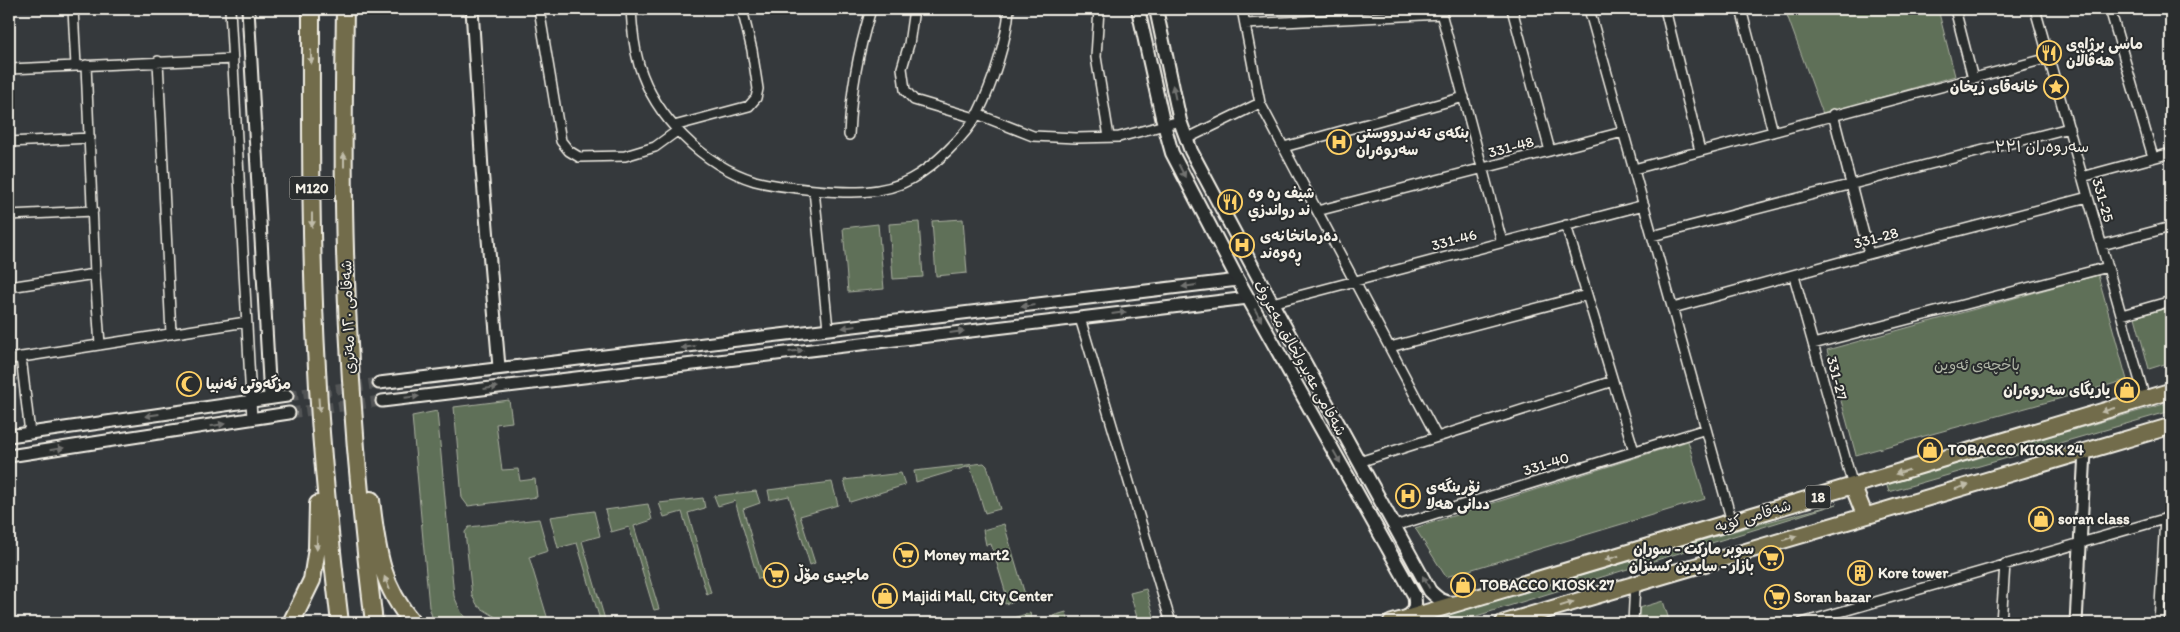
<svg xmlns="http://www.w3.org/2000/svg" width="2180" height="632" font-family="Itim,'Playpen Sans Arabic',sans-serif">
  <rect width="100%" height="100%" fill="#35393c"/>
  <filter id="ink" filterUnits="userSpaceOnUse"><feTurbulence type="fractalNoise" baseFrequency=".02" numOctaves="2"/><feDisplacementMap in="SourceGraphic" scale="10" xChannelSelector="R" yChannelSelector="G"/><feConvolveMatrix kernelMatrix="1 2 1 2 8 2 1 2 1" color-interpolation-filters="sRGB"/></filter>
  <g filter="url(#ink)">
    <path fill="#5f6f58" stroke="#aab0a0" d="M1790,9H1938L1955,76L1823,114L1787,15Z
      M963,219L967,273L936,276L932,221Z
      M919,222L923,277L893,279L889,224Z
      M878,224L884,289L848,292L843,228Z
      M2098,275L2127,380L1856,455L1827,350Z
      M2171,307V362L2149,369L2135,317Z
      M509,400L512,422L496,424L502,470L518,469L520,481L535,479L537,497L468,506L462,498L454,407Z
      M2171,402V411L1889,492L1886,483Z
      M437,411L454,596L461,612L471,623H434L429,607L412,416Z
      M1688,441L1705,499L1446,577L1415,528Z
      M984,463L987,466L1000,509L985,513L970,466L916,482L914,471Z
      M901,473L905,485L850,502L844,480Z
      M832,482L838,505L800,516L815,563L810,565L789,496L770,500L768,490Z
      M756,491L760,503L743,509L763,578L758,579L735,501L718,506L714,496Z
      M703,498L705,508L688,513L711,593L707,595L682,512L664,517L659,503Z
      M648,504L652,520L634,526L659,609L654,610L629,527L611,532L605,510Z
      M1837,504L1454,623H1418L1748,527Z
      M594,511L600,536L582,541L606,623H601L577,543L558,548L550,517Z
      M539,519L548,551L529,557L549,623H505L478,606L472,596L465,532L469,527Z
      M1004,524L1026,598L1005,604L1003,596L1006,594L991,544L986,545L983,530Z
      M1146,589L1156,623H1132L1138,621L1130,593Z
      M1663,601L1670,623H1638L1636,609Z
      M1066,612L1069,623H1055L1053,616Z
      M1030,613L1033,623H1007L1006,620Z"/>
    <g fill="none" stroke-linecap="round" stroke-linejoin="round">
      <path stroke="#525556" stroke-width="11" stroke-dasharray="11 5.5" stroke-linecap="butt" d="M287,396L379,383
        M289,413L382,401"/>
      <defs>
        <path id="minor" d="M73,9L76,66
          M230,9L252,419
          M539,9L561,141L569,151L579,157L625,156L655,147L677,131
          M631,9C632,28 634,47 639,65C655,117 703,165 755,181C775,186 795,188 815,190C846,193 883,195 911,179C933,167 966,136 978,113C992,85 1007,40 1009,9
          M914,9L909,44L902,68L905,90L914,100L975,118
          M1099,9L1096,57L1109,137
          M1242,9L1260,103L1437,437
          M1440,9L1502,242
          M1512,9L1550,151
          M1589,9L1732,522
          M1665,9L1700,151
          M1741,9L1773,132
          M1955,9L1973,79
          M2035,9L2145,399
          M2110,9L2153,157
          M631,10L644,9
          M1245,24L1442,14
          M158,61L171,334
          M86,65L95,274L100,345
          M9,69L233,59
          M977,114L1033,136L1076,138L1119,137L1180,121
          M1833,114L1869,254
          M674,126L749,106L756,98L758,89L752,50L742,9
          M849,135C851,89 858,53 871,9
          M1186,139L1260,103
          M9,142L90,138
          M1284,147L1464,97
          M1634,169L2049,58
          M2082,177L2171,153
          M814,190L828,329
          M1317,211L1623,132
          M9,215L93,211
          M1566,225L1634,451
          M1652,236L2069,128
          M2102,245L2171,227
          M1794,276L1853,486
          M9,287L95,274
          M1272,303L1644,205
          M1673,308L1869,254L2088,197
          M2122,315L2171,301
          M1080,318L1171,623
          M1813,344L2108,267
          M1390,347L1587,295
          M21,357L30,433
          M9,359L246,322
          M1359,462L1613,381
          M1395,526L1706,429
          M1633,623L1635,584
          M1802,623L2171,517
          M2001,623L2005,564
          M2159,623L2165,518"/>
        <path id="tertiary" d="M248,9L270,398
          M472,9L482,169L499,367
          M379,383L1238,280
          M382,401L1248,298
          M9,436L287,396
          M9,456L289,413
          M2076,623L2085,451"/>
        <path id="secondary" d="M1138,9L1162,117L1172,153L1238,280L1414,595C1417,607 1414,614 1403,619
          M1156,9L1180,121L1191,151L1272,303L1430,591C1438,599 1443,603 1455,603"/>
        <path id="trunk" d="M1853,486L1865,516
          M1391,623L2171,391
          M1503,623L2171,426"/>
        <path id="motorway" d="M311,9C311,128 310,248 317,368C321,453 330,538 340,623
          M345,9C344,74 343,140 344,205C346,345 357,485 374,623
          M371,500C377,548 380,585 413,623
          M291,623L312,580L317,548L318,504"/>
      </defs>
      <use href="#minor" stroke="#f4f1e8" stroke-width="12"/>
      <use href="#tertiary" stroke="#f4f1e8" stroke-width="15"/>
      <use href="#secondary" stroke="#f4f1e8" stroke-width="16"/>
      <use href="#trunk" stroke="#f4f1e8" stroke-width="19"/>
      <use href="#motorway" stroke="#f4f1e8" stroke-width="20"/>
      <use href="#minor" stroke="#2a2d2e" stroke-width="9"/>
      <use href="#tertiary" stroke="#2a2d2e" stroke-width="11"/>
      <use href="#secondary" stroke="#2a2d2e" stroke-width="12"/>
      <use href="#trunk" stroke="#726c4b" stroke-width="15"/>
      <use href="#motorway" stroke="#726c4b" stroke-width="16"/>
    </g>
    <defs><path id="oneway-solid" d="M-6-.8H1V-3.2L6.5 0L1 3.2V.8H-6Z" transform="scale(1.25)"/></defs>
    <g fill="#c0bca9">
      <use href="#oneway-solid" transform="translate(311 57) rotate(90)"/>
      <use href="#oneway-solid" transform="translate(344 160) rotate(-90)"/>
      <use href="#oneway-solid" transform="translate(312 220) rotate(90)"/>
      <use href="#oneway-solid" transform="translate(319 405) rotate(86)"/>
      <use href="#oneway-solid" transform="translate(2108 410) rotate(163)"/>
      <use href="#oneway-solid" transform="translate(1902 472) rotate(163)"/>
      <use href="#oneway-solid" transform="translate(1962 487) rotate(-17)"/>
      <use href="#oneway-solid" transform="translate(1790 538) rotate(-17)"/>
      <use href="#oneway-solid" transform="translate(317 543) rotate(92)"/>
      <use href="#oneway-solid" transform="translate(1612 558) rotate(163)"/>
      <use href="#oneway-solid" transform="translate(387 583) rotate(-112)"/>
      <use href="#oneway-solid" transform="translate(1567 604) rotate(-17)"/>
    </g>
    <g fill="#71726f">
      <use href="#oneway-solid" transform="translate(1174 92) rotate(-102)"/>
      <use href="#oneway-solid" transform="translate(1182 171) rotate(63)"/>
      <use href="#oneway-solid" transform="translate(1189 286) rotate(173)"/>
      <use href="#oneway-solid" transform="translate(1028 306) rotate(173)"/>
      <use href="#oneway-solid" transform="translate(1119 313) rotate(-7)"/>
      <use href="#oneway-solid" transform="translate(1258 315) rotate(61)"/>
      <use href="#oneway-solid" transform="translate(849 327) rotate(173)"/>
      <use href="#oneway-solid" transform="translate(957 332) rotate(-7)"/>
      <use href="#oneway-solid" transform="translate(688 347) rotate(173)"/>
      <use href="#oneway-solid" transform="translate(796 351) rotate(-7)"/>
      <use href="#oneway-solid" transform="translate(491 388) rotate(-7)"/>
      <use href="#oneway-solid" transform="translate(412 397) rotate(-6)"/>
      <use href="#oneway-solid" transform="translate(152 415) rotate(172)"/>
      <use href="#oneway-solid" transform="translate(218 425) rotate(-9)"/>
      <use href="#oneway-solid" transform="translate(57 449) rotate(-9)"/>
      <use href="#oneway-solid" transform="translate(1337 457) rotate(61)"/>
      <use href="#oneway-solid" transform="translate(1426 582) rotate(-119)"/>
    </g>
  </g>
  <defs>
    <symbol id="restaurant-ring" viewBox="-11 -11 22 22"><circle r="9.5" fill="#2a2d2e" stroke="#ffd166" stroke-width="1.5"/><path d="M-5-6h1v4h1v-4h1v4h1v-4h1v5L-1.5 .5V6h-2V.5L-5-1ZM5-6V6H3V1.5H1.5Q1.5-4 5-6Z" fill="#ffd166"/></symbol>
    <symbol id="sight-ring" viewBox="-11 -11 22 22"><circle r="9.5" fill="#2a2d2e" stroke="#ffd166" stroke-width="1.5"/><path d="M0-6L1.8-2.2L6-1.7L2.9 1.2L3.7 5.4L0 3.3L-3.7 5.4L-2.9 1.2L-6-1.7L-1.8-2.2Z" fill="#ffd166"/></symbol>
    <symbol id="hospital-ring" viewBox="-11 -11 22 22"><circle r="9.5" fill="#2a2d2e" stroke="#ffd166" stroke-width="1.5"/><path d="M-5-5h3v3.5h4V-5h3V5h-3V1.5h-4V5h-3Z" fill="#ffd166"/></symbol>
    <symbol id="mosque-ring" viewBox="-11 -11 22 22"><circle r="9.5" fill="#2a2d2e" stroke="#ffd166" stroke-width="1.5"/><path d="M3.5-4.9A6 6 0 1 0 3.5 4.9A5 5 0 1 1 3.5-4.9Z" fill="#ffd166"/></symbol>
    <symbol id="shop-ring" viewBox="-11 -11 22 22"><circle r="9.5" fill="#2a2d2e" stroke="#ffd166" stroke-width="1.5"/><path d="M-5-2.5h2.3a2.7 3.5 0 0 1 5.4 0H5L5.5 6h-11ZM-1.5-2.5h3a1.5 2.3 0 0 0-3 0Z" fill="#ffd166"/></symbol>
    <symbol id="supermarket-ring" viewBox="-11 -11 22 22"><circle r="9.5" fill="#2a2d2e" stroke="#ffd166" stroke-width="1.5"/><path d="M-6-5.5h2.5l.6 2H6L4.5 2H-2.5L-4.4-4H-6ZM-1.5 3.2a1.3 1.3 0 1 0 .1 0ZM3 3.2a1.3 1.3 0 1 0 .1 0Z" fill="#ffd166"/></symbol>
    <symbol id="building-ring" viewBox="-11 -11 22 22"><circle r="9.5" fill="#2a2d2e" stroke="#ffd166" stroke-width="1.5"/><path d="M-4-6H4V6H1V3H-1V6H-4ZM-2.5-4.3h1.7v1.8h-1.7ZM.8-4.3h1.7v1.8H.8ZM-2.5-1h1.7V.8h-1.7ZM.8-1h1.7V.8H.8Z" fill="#ffd166"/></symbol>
  </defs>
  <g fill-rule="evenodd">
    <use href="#restaurant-ring" x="2035" y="39" width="28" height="28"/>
    <use href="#sight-ring" x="2042" y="73" width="28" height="28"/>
    <use href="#hospital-ring" x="1325" y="128" width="28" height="28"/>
    <use href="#restaurant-ring" x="1216" y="188" width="28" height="28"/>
    <use href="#hospital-ring" x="1228" y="231" width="28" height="28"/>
    <use href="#mosque-ring" x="175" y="370" width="28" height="28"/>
    <use href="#shop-ring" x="2113" y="376" width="28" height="28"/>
    <use href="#shop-ring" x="1916" y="436" width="28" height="28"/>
    <use href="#hospital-ring" x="1394" y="482" width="28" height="28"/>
    <use href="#shop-ring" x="2027" y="505" width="28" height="28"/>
    <use href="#supermarket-ring" x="892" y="541" width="28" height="28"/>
    <use href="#supermarket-ring" x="1757" y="544" width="28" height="28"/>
    <use href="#building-ring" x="1846" y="559" width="28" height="28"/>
    <use href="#supermarket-ring" x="762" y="561" width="28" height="28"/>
    <use href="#shop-ring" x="1449" y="571" width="28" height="28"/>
    <use href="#shop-ring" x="871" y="582" width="28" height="28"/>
    <use href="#supermarket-ring" x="1763" y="583" width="28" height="28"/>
  </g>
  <g text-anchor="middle" stroke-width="4" stroke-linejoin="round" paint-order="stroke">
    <g fill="#2a2d2e" stroke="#b7b6b0" stroke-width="1">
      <rect x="289.5" y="176.5" width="45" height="23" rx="4"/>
      <rect x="1805.5" y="485.5" width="25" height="23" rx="4"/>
    </g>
    <g font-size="14" font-weight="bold" fill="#f4f1e8">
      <text x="312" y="193">M120</text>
      <text x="1818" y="502">18</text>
    </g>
    <g font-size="15" font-weight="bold" fill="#f4f1e8" stroke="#2a2d2e" text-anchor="start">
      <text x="2066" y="49">ماسی برژاوی<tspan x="2066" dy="17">هەڤاڵان</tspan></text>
      <text x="2038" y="92" text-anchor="end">خانەقای زیخان</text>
      <text x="1356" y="138">بنکەی تەندرووستی<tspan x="1356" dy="17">سەروەران</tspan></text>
      <text x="1248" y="198">شيف ره وه<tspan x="1248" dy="17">ند رواندزي</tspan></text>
      <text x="1260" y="241">دەرمانخانەی<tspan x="1260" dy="17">ڕەوەند</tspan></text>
      <text x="206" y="389">مزگەوتی ئەنبیا</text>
      <text x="2110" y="395" text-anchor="end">یاریگای سەروەران</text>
      <text x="1948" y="455">TOBACCO KIOSK 24</text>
      <text x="1426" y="492">نۆرینگەی<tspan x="1426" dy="17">ددانی هەلا</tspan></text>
      <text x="2058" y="524">soran class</text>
      <text x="1754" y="554" text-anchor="end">سوبر ماركت - سوران<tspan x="1754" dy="17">بازار - سايدين كسنزان</tspan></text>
      <text x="924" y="560">Money mart2</text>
      <text x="1878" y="578">Kore tower</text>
      <text x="794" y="580">ماجیدی مۆڵ</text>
      <text x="1480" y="590">TOBACCO KIOSK 27</text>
      <text x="902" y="601">Majidi Mall, City Center</text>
      <text x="1794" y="602">Soran bazar</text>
    </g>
    <g font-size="15" fill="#f4f1e8" stroke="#2a2d2e">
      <text transform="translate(1511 147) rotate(-15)" y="5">331-48</text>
      <text transform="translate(2103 200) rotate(74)" y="5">331-25</text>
      <text transform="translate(1876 238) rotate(-15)" y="5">331-28</text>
      <text transform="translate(1454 240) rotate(-15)" y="5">331-46</text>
      <text transform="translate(348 317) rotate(-92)" y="5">شەقامی ١٢٠ مەتری</text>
      <text transform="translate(1300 358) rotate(61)" y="5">شەقامی عەبدولخالق مەعروف</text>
      <text transform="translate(1837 378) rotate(75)" y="5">331-27</text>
      <text transform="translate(1546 464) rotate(-17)" y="5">331-40</text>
      <text transform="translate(1753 516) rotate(-17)" y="5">شەقامی کۆیە</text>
    </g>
    <g font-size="15" fill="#b1b6a7" stroke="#2a2d2e">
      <text x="1977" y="370">باخچەی ئەوین</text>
    </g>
    <g font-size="16" fill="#f4f1e8" stroke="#2a2d2e">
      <text x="2042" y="152">سەروەران ٣٣١</text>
    </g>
  </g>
  <rect width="2180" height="632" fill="none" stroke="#2a2d2e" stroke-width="30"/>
  <rect x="15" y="15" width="2150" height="602" fill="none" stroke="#f4f1e8" stroke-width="2" filter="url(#ink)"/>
</svg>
